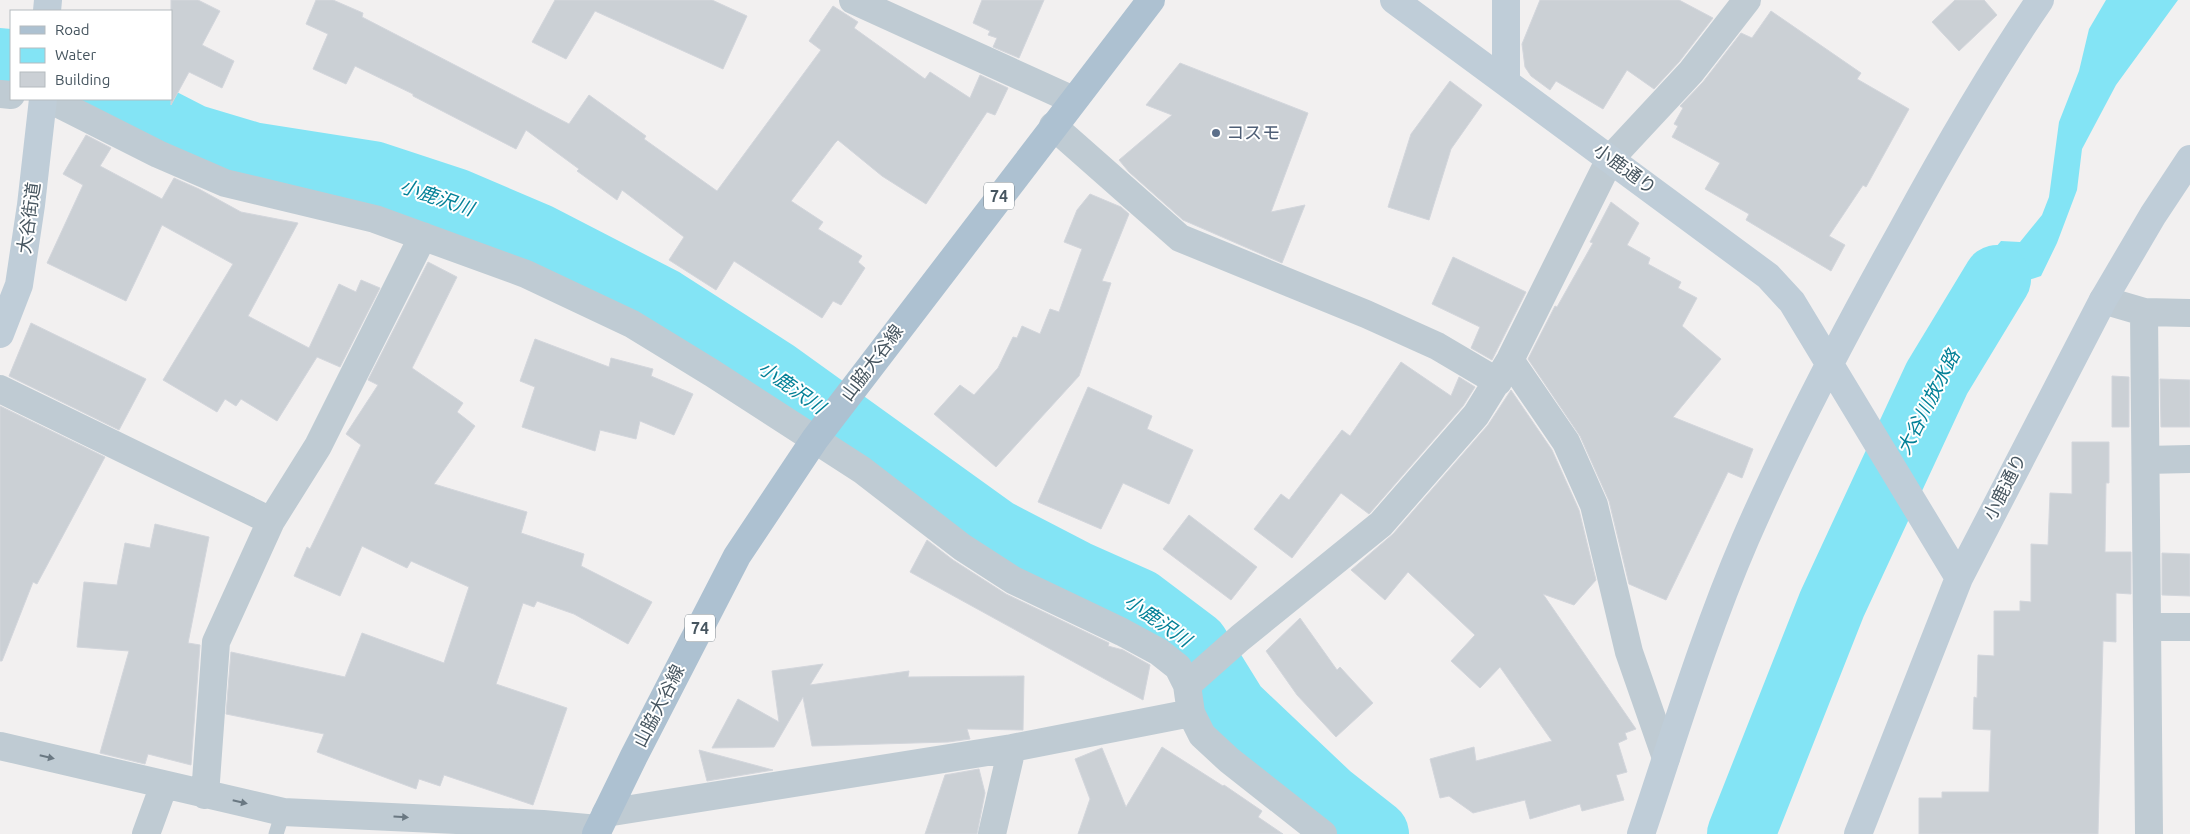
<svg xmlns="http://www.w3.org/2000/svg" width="2190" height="834" font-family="Ubuntu,'Noto Sans JP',sans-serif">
  <rect width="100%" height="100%" fill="#f2f0f0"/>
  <path fill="#83e4f5" d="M2106,0H2178L2116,85L2082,149L2077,190L2057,243L2041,276L2020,283L1979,317L1945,368L1969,288L1990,254L2001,241L2020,242L2042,215L2049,197L2059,122L2079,71L2089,29Z"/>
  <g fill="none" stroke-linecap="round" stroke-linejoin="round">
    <path stroke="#83e4f5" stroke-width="68" d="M0,62L11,63
      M116,99L192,138L252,156L373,175L455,202L537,237L663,302L775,374L996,533L1075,574L1138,602L1195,645L1234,708L1328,797L1375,834
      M1741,834L1832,604L1937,378L1997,279"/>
  </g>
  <path fill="#cbd0d5" stroke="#d3d6dc" d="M171,0H198L220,11L202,45L234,61L222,88L189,72L171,105Z
    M316,0H333L363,13L362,17L569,124L589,95L646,136L644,139L717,191L821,50L809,41L833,6L858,22L854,28L925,79L930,72L970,98L980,75L1008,88L995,115L987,112L926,204L882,176L838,140L835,143L791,201L823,222L818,229L862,256L858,262L865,268L841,305L833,301L822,318L734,261L716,290L669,260L684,237L622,190L617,200L577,171L579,169L526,130L516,149L413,96V94L355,66L346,84L313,69L328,34L306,24Z
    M555,0H712L747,16L723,69L595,11L566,59L532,42Z
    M982,0H1044L1019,58L993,47L997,38L988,35L990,31L973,23Z
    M1540,0H1679L1713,18L1679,62L1654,89L1627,70L1603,109L1556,81L1550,90L1531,76L1525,67L1522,44Z
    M1955,0H1984L1997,15L1959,51L1932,22Z
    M1771,11L1861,73L1857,79L1909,109L1866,187L1863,185L1829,236L1845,245L1831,271L1746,220L1749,214L1705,189L1720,163L1672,137L1678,126L1674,124L1683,108L1680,106L1703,82L1741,33L1752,38Z
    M1180,63L1308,113L1271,212L1305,205L1282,263L1183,220L1129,172L1119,160L1172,115L1146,105Z
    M1450,81L1482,105L1451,149L1429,220L1388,207L1411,134Z
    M86,135L111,148L100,166L162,199L174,178L199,189L241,212L298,223L248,316L309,348L339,284L356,292L361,280L380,288L340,367L317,357L277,421L241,399L236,406L225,399L217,412L163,380L233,264L162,225L126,301L47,263L83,185L63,174Z
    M1090,194L1121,207L1129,214L1102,281L1111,283L1079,376L996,467L934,414L960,385L974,395L998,368L1013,337L1017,338L1022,326L1040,334L1050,309L1059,312L1082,249L1064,242L1077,210Z
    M1611,202L1639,223L1627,245L1650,258L1648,264L1681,282L1678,288L1697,298L1682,326L1721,359L1673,417L1753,449L1742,478L1728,472L1666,600L1629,584L1609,501L1580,436L1528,359L1555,306L1557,307L1593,243L1590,242Z
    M1453,257L1526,292L1492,360L1471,348L1480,327L1432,304Z
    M428,262L457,277L412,368L463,403L457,412L475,426L434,484L527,512L521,533L584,554L581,566L652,602L628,644L574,614L537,601L534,607L523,603L496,684L567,708L533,805L444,775L440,786L419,779L416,789L317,752L324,734L226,714L231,652L345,677L362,633L444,663L469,587L411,561L407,568L362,546L340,596L294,576L307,547L310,549L361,445L346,434L378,385L368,380Z
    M31,323L146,379L119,430L9,376Z
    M535,339L609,367L611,358L653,369L651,376L693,394L674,435L640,421L636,439L600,430L595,451L522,427L535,387L520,381Z
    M1401,362L1451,396L1459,377L1475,387L1463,406L1370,513L1369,514L1341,493L1292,558L1254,529L1281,494L1289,500L1342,430L1350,436Z
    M2112,376L2129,377V427H2112Z
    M2160,379L2190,380V427H2161Z
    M1088,387L1152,416L1147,429L1193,450L1169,504L1123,483L1101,529L1038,502Z
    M1511,390L1552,450L1579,510L1596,580L1574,605L1543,594L1636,729L1625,733L1627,739L1618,743L1627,772L1616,775L1624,800L1582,811L1580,804L1530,819L1525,800L1473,813L1449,796L1440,798L1430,759L1474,747L1476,761L1552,741L1500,667L1480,688L1451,661L1475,635L1408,572L1385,600L1351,570L1393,534L1488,425Z
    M0,406L105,457L37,584L33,582L2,661H0Z
    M2072,442H2109V483H2106L2105,552H2131V594L2116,593V642L2103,641L2098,834H1919V798H1942V792H1989L1991,730L1973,729L1974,697L1977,698L1978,655L1994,656V611H2020V601L2031,602V544L2048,545L2050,493L2072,494Z
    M1189,515L1257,567L1231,600L1163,549Z
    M155,524L209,537L188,643L200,645L191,765L148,754L145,764L100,753L129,651L77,647L84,582L117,585L125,543L150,548Z
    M927,540L953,560L1006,594L1109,643L1108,646L1123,650L1150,665L1143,700L910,572Z
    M2162,553L2190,554V596L2162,595Z
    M1300,618L1337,670L1340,667L1373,703L1336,737L1297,695L1266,651Z
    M823,664L810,685L909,671L908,677L1024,676L1023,730L967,729L970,739L948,742L812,746L803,697L774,747L712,748L738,699L779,722L772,671Z
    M1162,747L1223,786L1224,785L1262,811L1258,817L1283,834H1078L1090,799L1075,759L1102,748L1126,807Z
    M699,750L773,770L707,781Z
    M979,769L985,793L977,834H925L945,775Z"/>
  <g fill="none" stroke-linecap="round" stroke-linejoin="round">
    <path stroke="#bfcbd3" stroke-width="15" d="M276,834L283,812"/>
    <path stroke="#bfcbd3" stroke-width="28" d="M853,0L1073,100
      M0,94L11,95
      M49,99L158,154L225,183L375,219L526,274L632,324L712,373L862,470L962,547L1013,580L1122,632L1159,652L1178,667L1187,685L1191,713L1202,735L1229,760L1323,834
      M1053,126L1180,238L1366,314L1437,346L1498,382
      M2103,300L2144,312L2190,313
      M2144,312L2149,834
      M1510,360L1566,442L1594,505L1629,652L1666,758
      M0,389L271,521
      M2146,460L2190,459
      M2147,627H2190
      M1187,685L1240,638L1381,524L1476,415L1510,360L1610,159L1691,72L1747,0
      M0,746L283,812L543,824L598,829
      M205,795L216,642L271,521L318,446L423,236
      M606,813L1012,748L1191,713
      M146,834L164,785
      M992,834L1012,748"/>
    <path stroke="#bfcdd8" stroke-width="28" d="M1394,0L1768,276L1792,302L1959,578
      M47,11L48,0
      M1506,82V0
      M0,334L19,285L31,205L43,99
      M1641,834C1674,736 1704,635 1745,540C1791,434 1845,332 1901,232C1944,153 1989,74 2040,0
      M1858,834L1959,578L2103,300L2153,215L2190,159"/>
    <path stroke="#adc1d1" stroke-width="28" d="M596,834L634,756L737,556L815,439L1151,0"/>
  </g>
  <defs><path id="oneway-solid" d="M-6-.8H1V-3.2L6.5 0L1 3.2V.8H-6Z" transform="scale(1.25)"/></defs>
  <g fill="#6a7882">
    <use href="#oneway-solid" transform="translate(47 757) rotate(13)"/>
    <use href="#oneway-solid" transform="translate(240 802) rotate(13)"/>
    <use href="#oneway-solid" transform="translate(401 817) rotate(3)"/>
  </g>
  <circle fill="#5c6f8a" stroke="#fff" stroke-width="2" cx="1216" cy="133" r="5"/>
  <g text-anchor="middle" stroke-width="4" stroke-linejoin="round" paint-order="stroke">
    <g fill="#fff" stroke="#7e888f" stroke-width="1">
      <rect x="984" y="182.5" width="30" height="27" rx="4"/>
      <rect x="685" y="614.5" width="30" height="27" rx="4"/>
    </g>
    <g font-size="16" font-weight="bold" fill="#46555f">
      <text x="999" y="202">74</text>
      <text x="700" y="634">74</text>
    </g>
    <g font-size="18" fill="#4e5e75" stroke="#fff" text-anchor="start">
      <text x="1226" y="139">コスモ</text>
    </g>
    <g font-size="18" fill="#46555f" stroke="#fff">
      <text transform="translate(1625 169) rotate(36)" y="6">小鹿通り</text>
      <text transform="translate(29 218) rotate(-82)" y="6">大谷街道</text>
      <text transform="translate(872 363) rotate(-53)" y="6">山脇大谷線</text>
      <text transform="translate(2005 487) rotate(-63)" y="6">小鹿通り</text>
      <text transform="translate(659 706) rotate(-63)" y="6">山脇大谷線</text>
    </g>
    <g font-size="19" font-style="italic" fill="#038097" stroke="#fff">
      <text transform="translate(437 197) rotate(19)" y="7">小鹿沢川</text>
      <text transform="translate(792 387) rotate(35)" y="7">小鹿沢川</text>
      <text transform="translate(1928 402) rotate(-63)" y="7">大谷川放水路</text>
      <text transform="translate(1158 620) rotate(35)" y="7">小鹿沢川</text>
    </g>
  </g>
  <rect x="10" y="10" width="162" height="90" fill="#ffffff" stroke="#b5bbbf"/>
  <rect x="20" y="26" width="25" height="8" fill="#adc1d1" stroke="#b5bbbf"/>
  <text x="55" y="35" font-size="15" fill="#46555f">Road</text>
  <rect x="20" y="48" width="25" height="15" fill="#83e4f5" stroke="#b5bbbf"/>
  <text x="55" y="60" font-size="15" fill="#46555f">Water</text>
  <rect x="20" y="72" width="25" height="15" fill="#cbd0d5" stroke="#b5bbbf"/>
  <text x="55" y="85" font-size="15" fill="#46555f">Building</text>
</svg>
